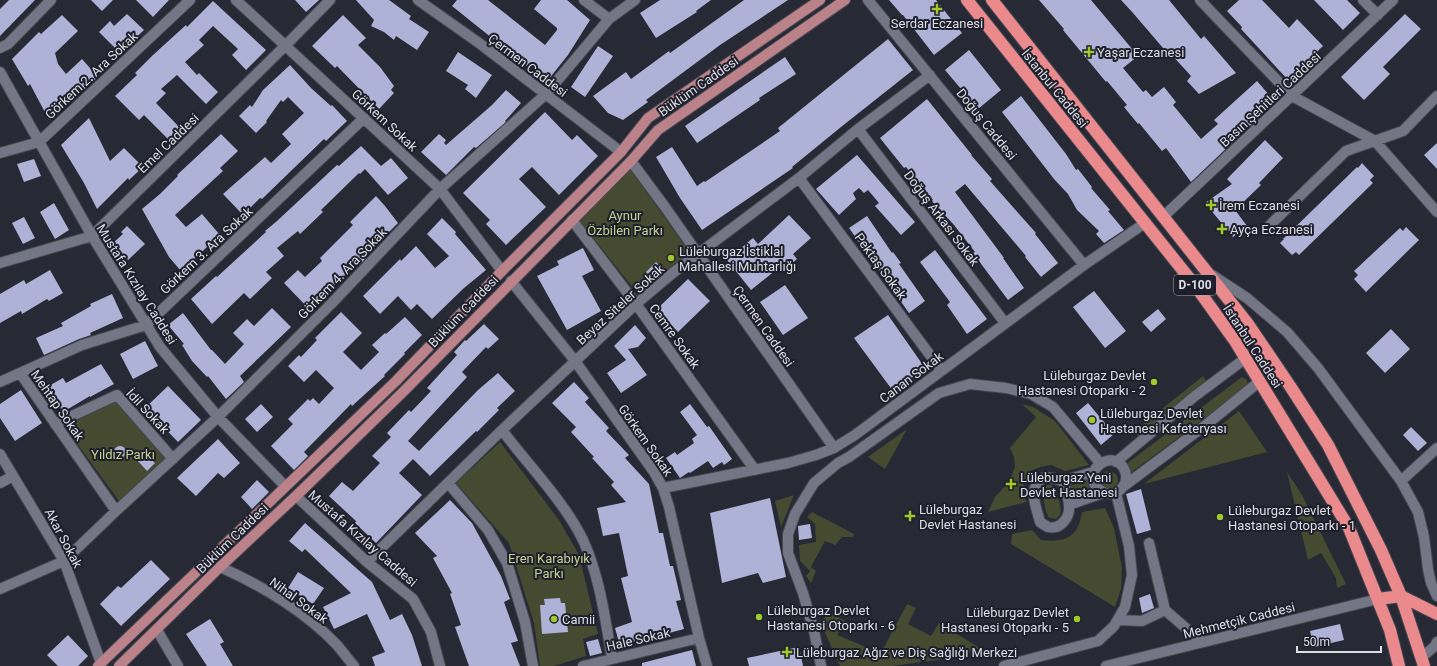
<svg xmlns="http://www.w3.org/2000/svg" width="1437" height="666" font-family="Roboto,sans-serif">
  <rect width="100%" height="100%" fill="#272935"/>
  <path fill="#464a30" d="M630,169L685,246L687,255L638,294L578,219Z
    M1203,376L1206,381L1139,437L1133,432Z
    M1242,377L1247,380L1248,386L1129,474L1126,464Z
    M115,400L167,457L119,501L65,427Z
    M1022,404L1033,407L1055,421L1089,465L1065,471L1051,465L1040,467L1030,471L1024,484L1026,502L988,512L995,497L1009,482L1015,467L1014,457L1010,448L1036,417Z
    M1239,411L1267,452L1144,484Z
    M907,429L885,469L868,457Z
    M500,442L559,520L579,555L598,634L583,639L586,656L554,666H540L534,623L509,543L456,483Z
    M1100 480a9 9 0 1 1 18 0a9 9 0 1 1-18 0Z
    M1287,472L1302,495L1346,584L1337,588L1336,578L1321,553L1308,560Z
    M1089,481L1088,485L1092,491L1072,497L1069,486Z
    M1048,485H1051C1056,489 1063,508 1060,514C1060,516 1057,518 1056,519L1049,518L1046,512L1042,491L1044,487Z
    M794,495L781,527L775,501Z
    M1105,508L1114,528L1122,568L1121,589L1115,607L1011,544L1012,534L1032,530L1041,540C1066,543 1078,537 1082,512Z
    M812,512L854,534L853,537H842L835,545L825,541L811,567L816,571L811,583L806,576L810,571L800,561L799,545L816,542L815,524L807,517Z
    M907,604L916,608L908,624L931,636L939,623L983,650L944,659L892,666H840L821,624L828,612L845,621L837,635L881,653Z"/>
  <path fill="#aeb2d6" d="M9,0H35L0,36V9Z
    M91,0H113L102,11Z
    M136,0H169L153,17Z
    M295,0H319L306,12Z
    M356,0H389L411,16L409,19L429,32L417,50L396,36L394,40L384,32L371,26L374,20Z
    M457,0H488L545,45L557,30V28L534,9L541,0H567L590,20L568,55L548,80L529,64L527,66L452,6Z
    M660,0H711L696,11L697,12L656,38L640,13Z
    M744,0H788L720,45L646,100L648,102L623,120L608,113L593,96L626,72L631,79L669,51L670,53Z
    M889,0H936L962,33L934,55L903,15H902Z
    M1039,0H1091L1138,56L1123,68L1143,92L1146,90L1152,97L1164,87L1176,102L1173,105L1201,139L1218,124L1214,120L1257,81L1275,102L1191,182L1166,148L1162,151L1139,123L1138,124L1124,107L1127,105L1107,81L1106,82L1063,30L1064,29Z
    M1121,0H1169L1201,39L1204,36L1236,73L1199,94L1187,81L1191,76L1171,54L1169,55L1133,13Z
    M1239,0H1262L1289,28L1297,19L1323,46L1304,64L1306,66L1289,81L1241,29L1242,27L1227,11Z
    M1314,0H1347L1360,13L1343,30Z
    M213,1L266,50L246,70L232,55L238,49L213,26L199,40L204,45L185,62L197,75L199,73L218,92L206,104L177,75L161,89L166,93L156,103L182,130L170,141L144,115L139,120L115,96L137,75L135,73L153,55L186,25L187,27Z
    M127,14L144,30L120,53L99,32L110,21L114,26Z
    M1405,14L1421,29L1383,67L1390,74L1364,100L1341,77Z
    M62,15L78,31L55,53L58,64L66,74L82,59L98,77L49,120L30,84L28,86L12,59L39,32L41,34Z
    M343,15L366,38L358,45L380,67L394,86L391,90L394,93L379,109L337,66L335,68L312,46Z
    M888,39L913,70L841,127L792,167L793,168L702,230L680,198L656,157L672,147L697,186L704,181L705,182L780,131L778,128Z
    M598,46L613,56L585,97L571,87Z
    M969,50L1001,90L978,109L945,70Z
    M458,52L492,75L476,98L465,89L468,85L446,71Z
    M785,57L796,74L759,98L760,100L697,143L685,126Z
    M290,65L311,88L331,106L332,105L347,121L326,141L324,139L262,199L260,198L243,215L223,194L265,157L271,163L291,144L282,134L304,113L288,97L283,102L281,100L266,121L267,122L256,133L239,116L250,105L252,107L263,90Z
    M506,90L521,103L505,121L506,122L476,148L474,147L446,175L421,152L439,134L446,140L444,143L446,145L492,105Z
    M1021,96L1066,154L1076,170L1078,169L1092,187L1091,188L1110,210L1108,211L1124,230L1104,243L1096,234L1099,231L1077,210L1068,194L1054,179L1002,112Z
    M927,99L972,155H971L992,179L990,181L1036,233L1035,234L1058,263L1041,277L1025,257L1026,256L965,184L955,192L1004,258H1003L1024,288L1008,300L973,253L975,252L954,225L932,201L933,200L906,167L904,168L880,138Z
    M545,112L572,140L577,135L598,156L559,195L532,167L519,179L546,207L506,245L486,224L490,220L463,193Z
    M89,118L110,161L124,148L143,167L129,180L128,178L97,209L84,183L61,145Z
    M221,134L238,151L220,168L223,171L175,215L186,227L202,214L220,235L181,271L169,257L142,209L160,194L178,176L177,175Z
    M1265,140L1283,158L1259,183L1261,185L1235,210L1247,226L1233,237L1205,203L1232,184L1227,179Z
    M1437,143V169L1424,155Z
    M361,146L381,166L391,158L408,178L388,195L365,169L360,174L359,173L321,210L323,212L300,234L298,231L277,248L284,256L266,272L272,278L250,299L244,293L212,324L191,299L216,276L217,277L266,232L265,231L277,221L337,165L339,166Z
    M857,155L915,222L901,235L875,206L879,203L868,190L864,193L859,188L853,193L856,199L839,215L816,189Z
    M34,159L41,176L24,182L17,164Z
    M1362,163L1374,176L1370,180L1373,183L1299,255L1296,252L1292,255L1280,243L1284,239H1283L1357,167L1358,168Z
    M376,196L385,206L398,223L367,254L368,255L365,259L359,265L358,263L309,309L284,283L298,270L305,277L322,261L320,258L353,225L350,222Z
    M54,203L69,230L55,239L40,212Z
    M789,215L811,238L793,254L797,259L790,265L787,261L751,290L727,260L753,238L758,244Z
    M867,216L892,253L893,252L901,263L899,264L925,301L909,313L849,228Z
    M24,217L35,238L23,244L12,223Z
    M442,218L456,232L455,234L486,270L464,288L432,319L417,304L411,310L398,296L380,314L363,296L400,259L401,261L416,246L435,268L449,256L427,234Z
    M127,226L145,244L128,260L113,243L123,234L121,232Z
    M1406,227L1419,240L1366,292L1354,279L1358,275L1354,271L1400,228L1403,231Z
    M583,248L594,270L582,276L601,311L567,330L537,276L559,265L557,261Z
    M935,250L987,319L967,334L947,305L950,302L920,262Z
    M656,262L665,271L654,280L646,272Z
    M50,270L63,293L49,301L47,299L22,314L21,311L0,323V294L24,280L26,284Z
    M688,279L710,301L678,332L656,310Z
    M785,285L808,318L783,335L760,302Z
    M1094,291L1126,331L1105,348L1073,307Z
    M112,294L123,318L90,333L91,335L79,339L44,355L36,338L63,326L61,323L91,306L90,304Z
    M272,308L291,327L240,376L244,382L226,399L208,376L207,377L192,361L182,345L184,344L168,325L183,313L211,350H212L225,364L244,344L233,333L247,319L254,326Z
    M1158,309L1166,319L1151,332L1142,322Z
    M341,312L362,333L343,352L361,370L379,352L372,345L385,333L386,334L405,317L422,335L404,353L405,354L384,375L385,376L352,406L351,404L304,452L308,456L294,470L271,446L293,424L288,419L308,399L310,401L313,398L319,404L334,388L316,370L304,382L288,366L299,355L301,357L317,340L315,338Z
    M888,315L925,368L893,391L854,338Z
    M484,324L499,339L488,349L486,347L462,372L467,377L408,441L419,451L478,390L498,373L515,391L497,408L499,410L477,432L476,431L430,476L413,459L399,473L422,495L376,543L355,523L356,521L329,496L342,482L353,491L380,463L372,456L391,437L387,433L409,410L411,412L431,391L427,388L457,355L454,352L465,340L466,341Z
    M635,325L646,338L638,347L628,349L647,375L621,393L607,373L626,360L614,346Z
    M1391,329L1410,349L1385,373L1366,353Z
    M145,341L158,366L133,379L120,354Z
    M101,364L114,384L90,397V396L63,412L47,387L63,378L66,383Z
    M574,382L589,398L585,402L609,428L606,431L629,455L625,458L649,484L659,533H663L670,566H673L681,600L676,601L684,629L654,637V636L620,646L615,628L632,622L621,578L628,576L619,533L603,536L597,508L626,502L611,485L614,482L592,458L594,457L571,432L576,427L552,403Z
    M168,386L201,420L178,442L145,408Z
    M21,390L42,423L15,441L0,418V404Z
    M1088,403L1114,434L1101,445L1076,413Z
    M261,404L273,417L257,432L245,419Z
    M690,404L707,427L709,426L732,459L724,465L722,462L713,468L708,461L690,473L689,472L680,478L666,458L675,452L677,455L694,443L692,439L697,435L680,412Z
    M1411,427L1427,443L1418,451L1403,435Z
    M218,439L240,463L224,478L218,473L196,496L177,478Z
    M114 452a6 6 0 1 1 12 0a6 6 0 1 1-12 0Z
    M146,454L155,463L147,471L138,461Z
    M257,480L269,492L252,509L241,497Z
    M1141,489L1151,530L1137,534L1126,494Z
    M770,498L786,577L763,583L758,573L722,583L710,513Z
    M450,500L472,523L501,576L510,599L504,602L518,641L511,643L520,666H469L455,627L461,625L450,594L452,593L433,558L437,556L415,533Z
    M305,523L372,582L390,620L402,614L412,635L422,666H375L372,657L385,652L367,614L334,629L323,607L351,593L305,549L302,552L289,541Z
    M810,524L812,538L799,540L798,526Z
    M151,560L170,579L121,626L100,604L118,586L121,588Z
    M298,572L324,588L313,604L288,588Z
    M1150,594L1154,608L1142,613L1139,598Z
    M560,598L561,603H565L568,632L542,634L540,605H545L544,599Z
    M210,619L224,642L220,644L233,666H207L186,634Z
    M1340,624L1344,640L1314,647L1310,631Z
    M68,635L88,656L78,666H58L47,655Z
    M598,639L602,653L590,656L586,642Z
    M799,647L803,666H749L747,658Z
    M692,650L696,666H642V663Z"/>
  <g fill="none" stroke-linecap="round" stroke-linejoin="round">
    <defs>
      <path id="minor" d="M236,0L440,189L502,271
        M418,0L479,43L621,152
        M584,0L609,19
        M868,0L1084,265
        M1200,0L1292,96L1375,141L1437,212
        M1363,0L1378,15
        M0,48L8,44L51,0
        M0,72L92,236L160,347L218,417L285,486
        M858,129L1005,323
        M0,153L39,142L190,0
        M631,161L665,207L834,448
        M799,178L941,370
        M1164,216L1393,0
        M572,220L636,304L755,470
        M1270,225L1346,151L1403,131L1437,96
        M0,263L92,236L286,45L330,0
        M1212,275L1247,298L1287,332L1318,368L1401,481L1418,512L1424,537L1428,569L1431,583L1437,596
        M511,281L575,361L654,472L663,488L669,507L699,638L707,666
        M20,373L116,511
        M0,382L82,345L146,325L364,118
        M55,424L117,395L173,459
        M502,430C528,465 564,501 583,540C600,577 605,619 612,658
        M0,454L64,561L101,663
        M1116,462L1195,396L1246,358
        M1045,477L1056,479L1063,481C1065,489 1069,498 1069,506C1070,517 1061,530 1048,527C1046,526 1043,524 1040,522C1036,505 1026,488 1045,477Z
        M1063,481L1093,472
        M1401,481L1437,448
        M0,483L13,476
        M448,483L488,530L507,563L525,622L533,666
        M1124,486L1207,424L1260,381
        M663,488L788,463L816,455L834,448L855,435L1084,265L1145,223
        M296,496L367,562L413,599L431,632L440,666
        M1069,505C1080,501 1094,495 1105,493C1108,493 1111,494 1114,493C1117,492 1120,491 1122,488C1126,484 1127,477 1125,471C1114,443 1072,477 1105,493
        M1149,543L1165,610L1202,642
        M367,562L502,430L636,304L674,272L799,178L858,129L930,75
        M220,567C261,585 306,612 337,645C343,652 348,659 354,666
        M0,589L64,561L116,511L218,417L332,303L440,189L546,94L609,19L635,0
        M1118,620L1142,621L1165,610
        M157,630L178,666
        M1422,657L1435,646L1437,642
        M583,666L699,638
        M821,666L814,631L803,593L788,553V534L795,514L814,483L838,463L849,457L939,393L970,384L1006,388L1031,394L1053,407L1100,463
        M1004,666L1098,641L1114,626L1125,607L1132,575L1129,546L1116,493
        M1106,666L1378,599"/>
      <path id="major" d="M98,666L396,381L502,271L621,152L648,118L820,0
        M119,666L220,567L296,496L405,390L631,161L658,130L845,0"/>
      <path id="highway" d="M967,0L1197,288L1235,341L1349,528L1390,630L1399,666
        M992,0L1248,324L1290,386L1328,445L1381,550L1401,596L1424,666
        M1378,599L1401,596L1437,614"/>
    </defs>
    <use href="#minor" stroke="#454651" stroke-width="12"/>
    <use href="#major" stroke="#454651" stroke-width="12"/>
    <use href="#highway" stroke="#454651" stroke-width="14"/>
    <use href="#minor" stroke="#747685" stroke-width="10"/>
    <use href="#major" stroke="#bb8289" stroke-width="10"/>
    <use href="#highway" stroke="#ea8a8c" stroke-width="12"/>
  </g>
  <g fill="#9fca2e" stroke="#1e1f2b" stroke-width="1.5">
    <path d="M935 3h4v4h4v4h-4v4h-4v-4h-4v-4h4z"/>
    <path d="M1087 46h4v4h4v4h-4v4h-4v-4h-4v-4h4z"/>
    <path d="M1209 199h4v4h4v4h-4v4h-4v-4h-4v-4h4z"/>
    <path d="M1220 223h4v4h4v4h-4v4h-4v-4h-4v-4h4z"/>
    <circle cx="671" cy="258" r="4"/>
    <circle cx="1154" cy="382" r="4"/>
    <circle cx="1092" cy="420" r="4"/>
    <path d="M1009 478h4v4h4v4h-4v4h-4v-4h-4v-4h4z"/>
    <path d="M908 510h4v4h4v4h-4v4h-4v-4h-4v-4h4z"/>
    <circle cx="1220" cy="517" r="4"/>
    <circle cx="759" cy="617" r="4"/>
    <circle cx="554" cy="619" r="4"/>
    <circle cx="1077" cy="619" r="4"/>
    <path d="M785 646h4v4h4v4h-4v4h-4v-4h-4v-4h4z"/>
  </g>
  <g text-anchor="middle" stroke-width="4" stroke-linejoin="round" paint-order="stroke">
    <rect fill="#1e1f2b" stroke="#a3a5ae" stroke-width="1" x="1174" y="275" width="42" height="20" rx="3"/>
    <g font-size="12" font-weight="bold" fill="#dcdee6">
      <text x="1195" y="289">D-100</text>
    </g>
    <g font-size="13" fill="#dcdee6" stroke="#1e1f2b" text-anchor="start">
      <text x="937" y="28" text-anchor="middle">Serdar Eczanesi</text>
      <text x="1097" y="57">Yaşar Eczanesi</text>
      <text x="1219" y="210">İrem Eczanesi</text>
      <text x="1230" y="234">Ayça Eczanesi</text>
      <text x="679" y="256">Lüleburgaz İstiklal<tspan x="679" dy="15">Mahallesi Muhtarlığı</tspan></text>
      <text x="1146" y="380" text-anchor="end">Lüleburgaz Devlet<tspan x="1146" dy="15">Hastanesi Otoparkı - 2</tspan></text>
      <text x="1100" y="418">Lüleburgaz Devlet<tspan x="1100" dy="15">Hastanesi Kafeteryası</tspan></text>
      <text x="1020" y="482">Lüleburgaz Yeni<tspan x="1020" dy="15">Devlet Hastanesi</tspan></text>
      <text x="919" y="514">Lüleburgaz<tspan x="919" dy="15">Devlet Hastanesi</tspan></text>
      <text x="1228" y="515">Lüleburgaz Devlet<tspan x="1228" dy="15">Hastanesi Otoparkı - 1</tspan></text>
      <text x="767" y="615">Lüleburgaz Devlet<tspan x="767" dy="15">Hastanesi Otoparkı - 6</tspan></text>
      <text x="1069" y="617" text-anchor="end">Lüleburgaz Devlet<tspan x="1069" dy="15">Hastanesi Otoparkı - 5</tspan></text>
      <text x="562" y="624">Camii</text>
      <text x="796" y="657">Lüleburgaz Ağız ve Diş Sağlığı Merkezi</text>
    </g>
    <g font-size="13" fill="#dcdee6" stroke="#1e1f2b">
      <text transform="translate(528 65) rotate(37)" y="5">Çermen Caddesi</text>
      <text transform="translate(91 75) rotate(-43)" y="5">Görkem 2. Ara Sokak</text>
      <text transform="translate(698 86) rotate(-35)" y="5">Büklüm Caddesi</text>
      <text transform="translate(1055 88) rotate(51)" y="5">İstanbul Caddesi</text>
      <text transform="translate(1270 99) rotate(-43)" y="5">Basın Şehitleri Caddesi</text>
      <text transform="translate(385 120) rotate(43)" y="5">Görkem Sokak</text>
      <text transform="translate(987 124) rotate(51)" y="5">Doğuş Caddesi</text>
      <text transform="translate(168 143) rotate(-44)" y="5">Emel Caddesi</text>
      <text transform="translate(942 218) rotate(53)" y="5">Doğuş Arkası Sokak</text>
      <text transform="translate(206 250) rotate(-43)" y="5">Görkem 3. Ara Sokak</text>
      <text transform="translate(881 266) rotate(54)" y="5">Pektaş Sokak</text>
      <text transform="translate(342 273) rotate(-46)" y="5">Görkem 4. Ara Sokak</text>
      <text transform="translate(137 284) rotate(58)" y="5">Mustafa Kızılay Caddesi</text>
      <text transform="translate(620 304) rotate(-42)" y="5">Beyaz Siteler Sokak</text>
      <text transform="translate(463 311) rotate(-46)" y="5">Büklüm Caddesi</text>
      <text transform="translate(764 326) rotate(55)" y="5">Çermen Caddesi</text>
      <text transform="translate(675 336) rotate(54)" y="5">Cemre Sokak</text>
      <text transform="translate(1253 346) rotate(57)" y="5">İstanbul Caddesi</text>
      <text transform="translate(911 377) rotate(-37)" y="5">Canan Sokak</text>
      <text transform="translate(58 405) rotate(55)" y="5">Mehtap Sokak</text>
      <text transform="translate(148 411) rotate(47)" y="5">İdil Sokak</text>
      <text transform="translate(646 440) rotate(55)" y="5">Görkem Sokak</text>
      <text transform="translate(64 538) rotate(62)" y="5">Akar Sokak</text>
      <text transform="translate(232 538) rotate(-44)" y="5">Büklüm Caddesi</text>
      <text transform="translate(363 538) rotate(41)" y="5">Mustafa Kızılay Caddesi</text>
      <text transform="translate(299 600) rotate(36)" y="5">Nihal Sokak</text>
      <text transform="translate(1239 620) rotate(-14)" y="5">Mehmetçik Caddesi</text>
      <text transform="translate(638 639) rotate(-13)" y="5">Hale Sokak</text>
    </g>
    <g font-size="13" fill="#c7d093" stroke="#1e1f2b">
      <text x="625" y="220">Aynur<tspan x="625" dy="15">Özbilen Parkı</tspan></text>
      <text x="123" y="459">Yıldız Parkı</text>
      <text x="549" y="563">Eren Karabıyık<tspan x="549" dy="15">Parkı</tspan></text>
    </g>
  </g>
  <path d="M1297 646v6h84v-6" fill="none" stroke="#dcdee6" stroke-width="2"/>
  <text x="1303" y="646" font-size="12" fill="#dcdee6" stroke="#1e1f2b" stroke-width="3" paint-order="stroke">50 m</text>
</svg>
